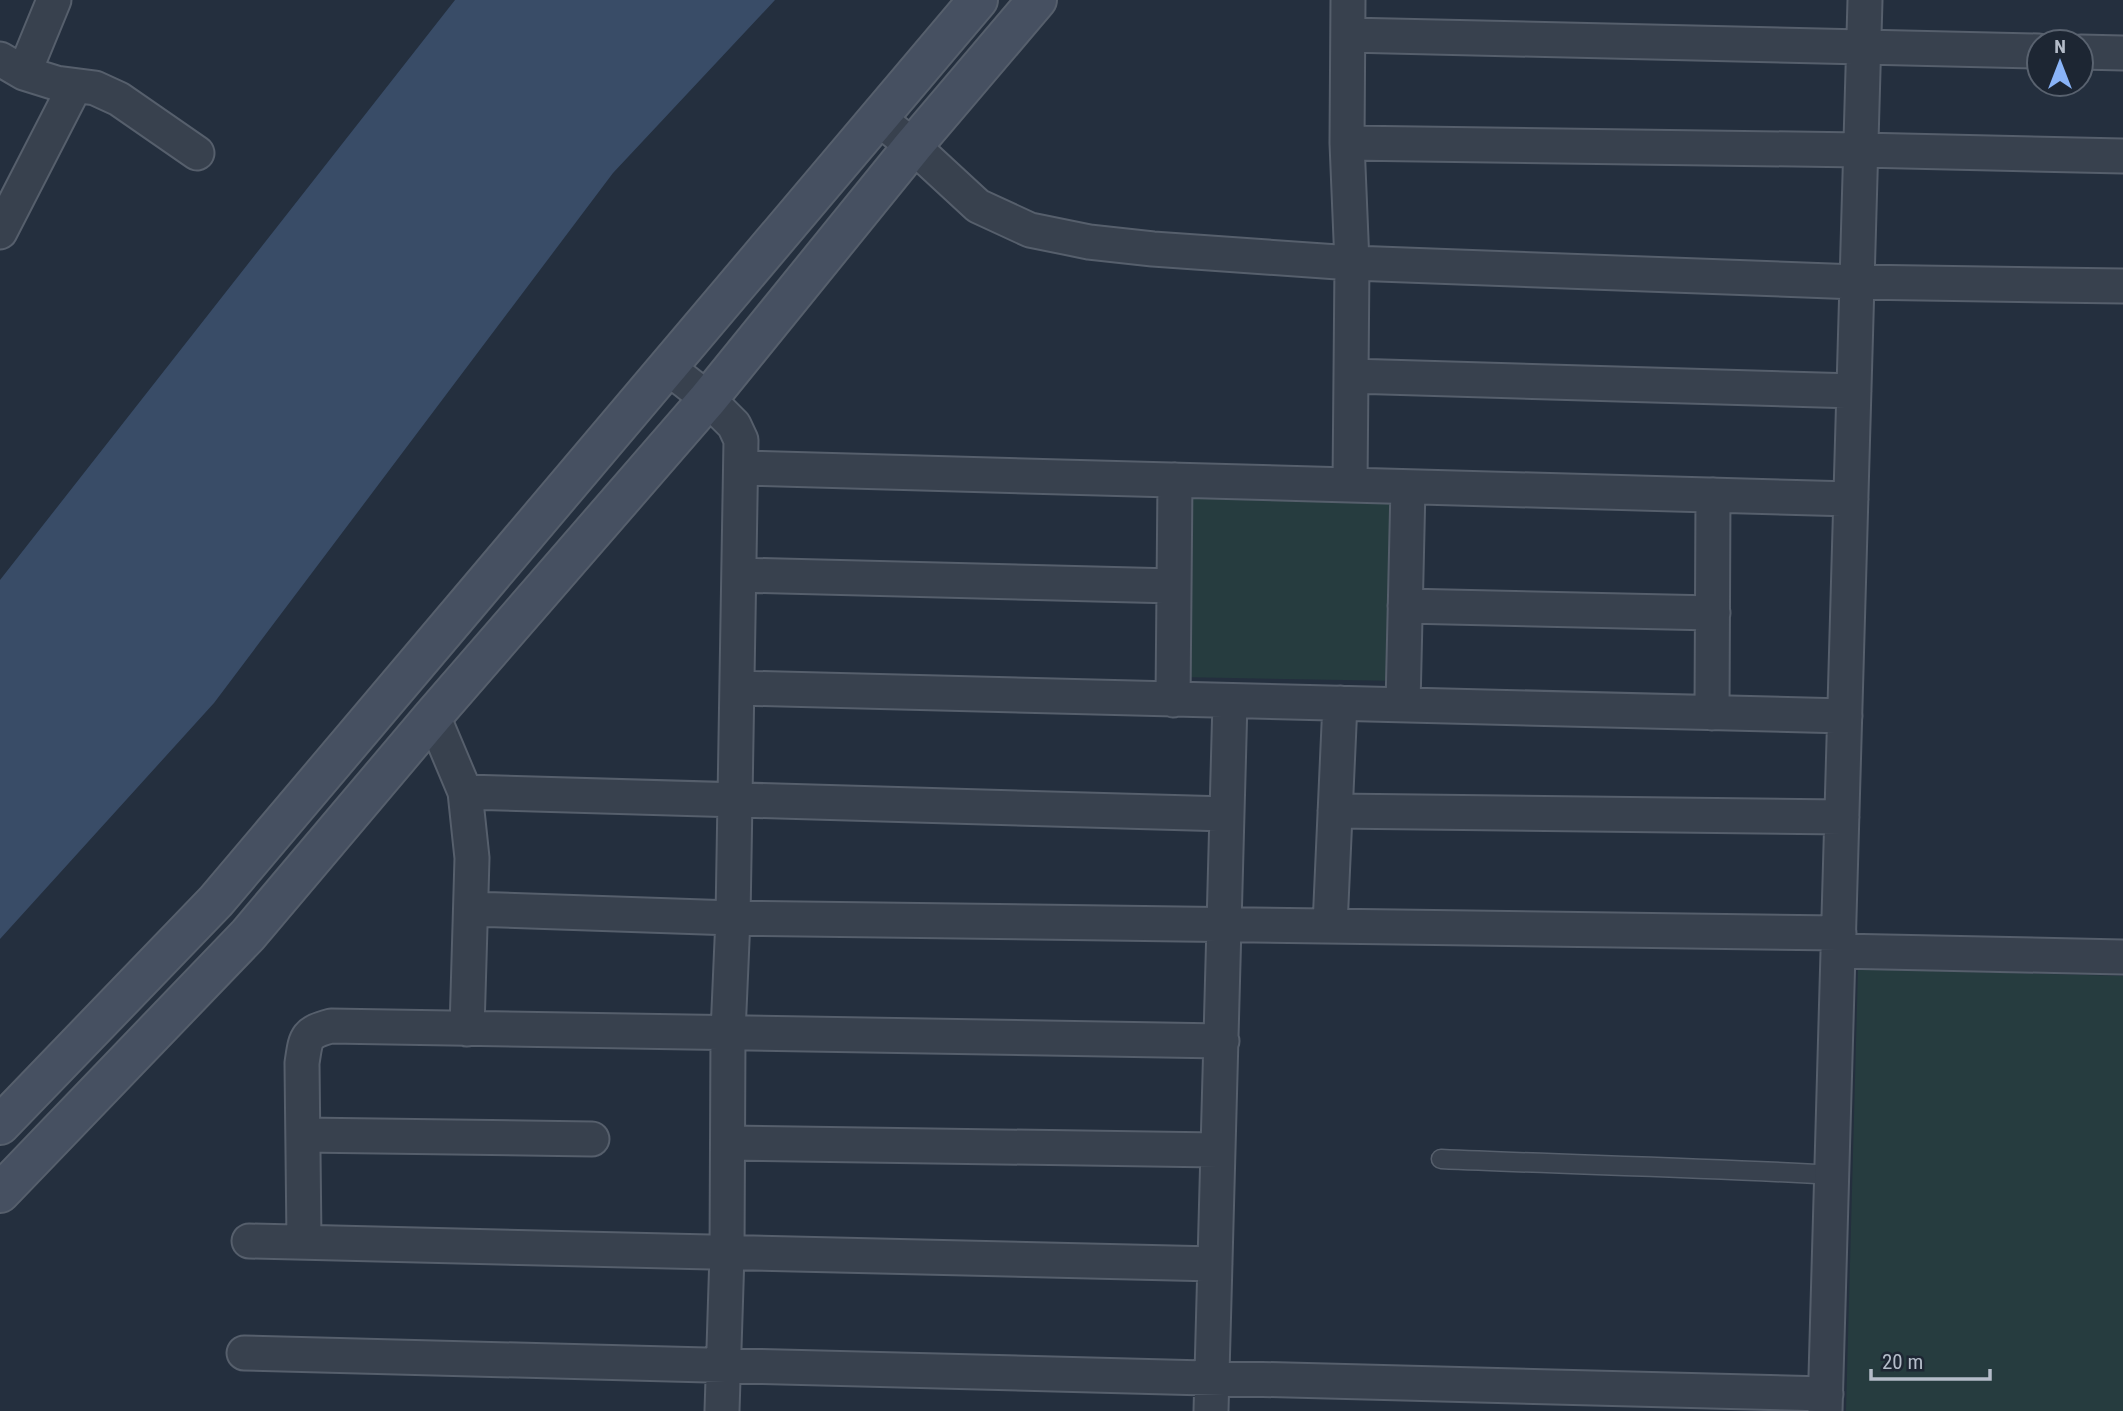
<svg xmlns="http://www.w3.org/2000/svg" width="2123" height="1411" font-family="'Roboto Condensed',sans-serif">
  <rect width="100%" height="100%" fill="#242f3e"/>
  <path fill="#263c3f" d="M1182,494L1405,499L1401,681L1178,677Z
    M1858,969L2123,976V1411H1846Z"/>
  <path fill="#394c67" d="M455,0H775L613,173L214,703L0,939V580Z"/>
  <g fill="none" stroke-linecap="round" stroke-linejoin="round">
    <defs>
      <path id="lane" d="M1441,1159C1572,1165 1703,1167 1833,1175"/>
      <path id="street" d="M1348,0L1347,143L1352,263L1350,485
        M1348,35L2039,51
        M2081,52L2123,53
        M0,59L24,73L56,83L95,88L119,99L197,153
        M24,73L54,0
        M879,119L913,146L978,206L1030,230L1089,242L1153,249L1352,263L1857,282L2123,286
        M1347,143L1861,150L2123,156
        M0,232L75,86
        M667,367L708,399L734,425L741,440L733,918L728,1033L727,1254L722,1411
        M1351,376L1854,391
        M742,468L1851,499
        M739,575L1174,586
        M1405,606L1713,613
        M738,688L1845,716
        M1173,700L1175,480
        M1403,705L1408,487
        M1712,713L1713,495
        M433,716L465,792L472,858L467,1029
        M465,792L1227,814
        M1335,811L1842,817
        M471,909L733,918L1839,933
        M1330,926L1340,703
        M1838,951L2123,957
        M303,1135L592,1139
        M728,1143L1218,1150
        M249,1241L1215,1264
        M304,1241L302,1063C306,1037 305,1033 331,1026L1222,1041
        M244,1353L1826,1394
        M1211,1411L1230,701
        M1825,1411L1865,0"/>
      <path id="secondary" d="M0,1125L216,901L978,0
        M0,1193L248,935L433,716L708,399L913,146L1037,0"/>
    </defs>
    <use href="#lane" stroke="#565f6c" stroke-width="21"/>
    <use href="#street" stroke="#565f6c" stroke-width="37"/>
    <use href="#secondary" stroke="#565f6c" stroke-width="42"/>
    <use href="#lane" stroke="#38414e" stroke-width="18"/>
    <use href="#street" stroke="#38414e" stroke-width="33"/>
    <use href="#secondary" stroke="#465061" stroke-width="38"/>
  </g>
  <g transform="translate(2060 63)"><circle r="33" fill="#1d2633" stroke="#59626f" stroke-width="2"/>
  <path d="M0-5L12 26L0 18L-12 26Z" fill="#8ab4f8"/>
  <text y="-10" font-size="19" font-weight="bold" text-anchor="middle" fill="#b4bcc9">N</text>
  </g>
  <path d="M1871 1369v10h119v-10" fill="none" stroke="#b4bcc9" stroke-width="3.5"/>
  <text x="1882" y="1369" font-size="21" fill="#b4bcc9" stroke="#1d2633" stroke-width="5" paint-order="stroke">20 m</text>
</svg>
